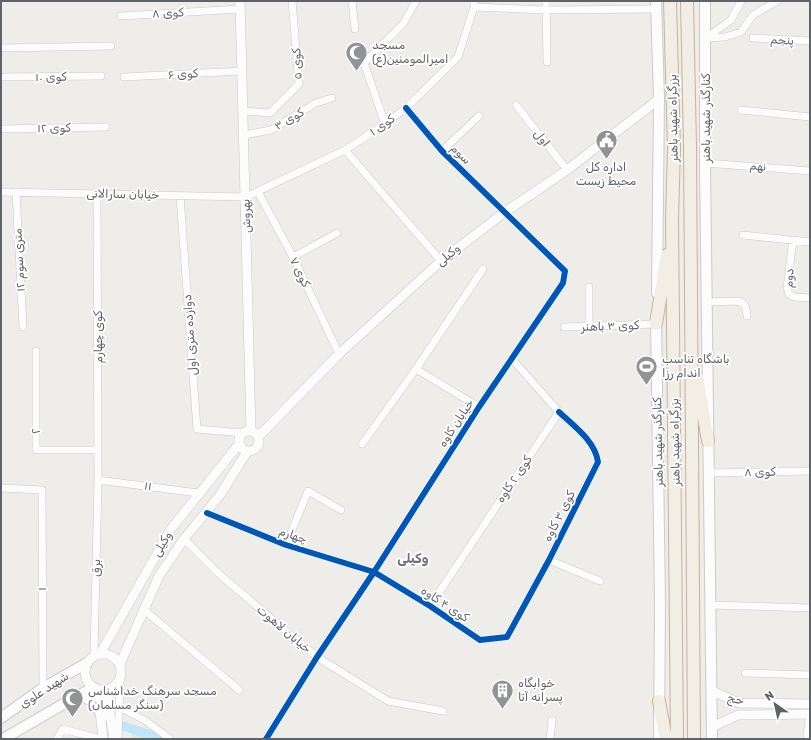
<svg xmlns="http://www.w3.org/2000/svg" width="811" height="740" font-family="Rubik,'Noto Naskh Arabic',sans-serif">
  <rect width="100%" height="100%" fill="#eeede9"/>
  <path fill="#d9ead5" d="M132,725L152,731L163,739H132Z"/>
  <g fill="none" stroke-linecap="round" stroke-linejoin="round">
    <path stroke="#bee5f8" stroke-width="9" d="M123,726L163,739"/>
    <defs>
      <path id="minor" d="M352,1L355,29
        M546,1L547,62
        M474,7L546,10L656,9
        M121,16L240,9
        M706,38L725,37L741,32L753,15L777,1
        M706,38L731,20L741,1
        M753,38L810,41
        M1,48L111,46
        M1,77L101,76
        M124,77L242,71
        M516,105L567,170
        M741,110L810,117
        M243,111L270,113L299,84L292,1
        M385,124L364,63L403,24L416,1
        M1,129L106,127
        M244,135L271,130L316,103L332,98
        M345,150L441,261
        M442,151L479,116
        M705,163L810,171
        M1,192L246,197L345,150L385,124L406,108L458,57L474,7V1
        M16,192L23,327
        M258,192L293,257L339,354
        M180,196L197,429L243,433
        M743,235L810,242
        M793,240L787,288L789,294L794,297L810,298
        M293,257L337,233
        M589,287V326
        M708,302L738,301C746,303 746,308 747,316
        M564,327L656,324
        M36,351V450H98
        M416,369L479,407
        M362,444L416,369L483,269
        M709,473L810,471
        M98,480L198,493
        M1,488L42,490L43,688
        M207,513L286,545L374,572L430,606L480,640L507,637L549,560L598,462C595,441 574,426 559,412
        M184,539L220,575L317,657L388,701L443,711
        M286,545L308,491L341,510
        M549,560L600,581
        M711,605L810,608
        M430,606L559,412L512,359
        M143,609L239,690
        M94,656L98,480L97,194
        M745,673L810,675
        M119,707L146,721L170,739
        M57,739L63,729L100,739
        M118,739L120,681
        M266,739L317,657L374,572L479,407L563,283L565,271L442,151L406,108
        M550,739L552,720
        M809,739L807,735L810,714"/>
      <path id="tertiary" d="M240,1L251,431
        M239 441a10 10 0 1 1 20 0a10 10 0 1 1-20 0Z
        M259,436L339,354L441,261L505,212L567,170L659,99
        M85 672a18 18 0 1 1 36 0a18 18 0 1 1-36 0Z
        M100,654L171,529L239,444
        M120,664L159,576L184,539L220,495L247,452
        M98,690L103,739
        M106,690L114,739
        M712,691L739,703L810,704
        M712,727L738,715L810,714"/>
      <path id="secondary" d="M656,1L659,99L657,293
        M705,1V163L712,739
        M656,317L660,603L659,739
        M79,695C92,699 97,705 102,717
        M1,718L43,688L87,663
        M3,739L79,695L94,688"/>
      <path id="trunk" d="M670,1L674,148L672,220L677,739
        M687,1L690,146L694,739
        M656,324L667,255
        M697,377L708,441
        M659,701L666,739"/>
    </defs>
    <use href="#minor" stroke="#c8c9c9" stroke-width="8"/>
    <use href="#tertiary" stroke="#c8c9c9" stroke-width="10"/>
    <use href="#secondary" stroke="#cbcbca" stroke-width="12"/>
    <use href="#trunk" stroke="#c6b396" stroke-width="14"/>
    <use href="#minor" stroke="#fcfcfc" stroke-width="7"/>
    <use href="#tertiary" stroke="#fcfcfc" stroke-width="9"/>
    <use href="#secondary" stroke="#fcfcfc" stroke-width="10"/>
    <use href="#trunk" stroke="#f2eee6" stroke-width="12"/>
    <defs>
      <path id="cycleway" d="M207,513L286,545L374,572L430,606L480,640L507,637L549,560L598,462C595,441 574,426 559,412
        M266,739L317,657L374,572L479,407L563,283L565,271L442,151L406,108"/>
    </defs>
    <use href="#cycleway" stroke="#fff" stroke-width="8"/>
    <use href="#cycleway" stroke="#0057b8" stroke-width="6"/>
  </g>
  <defs>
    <symbol id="mosque-pin" viewBox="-11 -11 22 30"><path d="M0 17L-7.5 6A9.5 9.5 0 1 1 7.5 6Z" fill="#919394" stroke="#fff"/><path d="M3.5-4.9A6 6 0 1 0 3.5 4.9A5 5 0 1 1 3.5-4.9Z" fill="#fff"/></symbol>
    <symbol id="civic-pin" viewBox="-11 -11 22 30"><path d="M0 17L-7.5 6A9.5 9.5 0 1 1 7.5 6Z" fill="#919394" stroke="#fff"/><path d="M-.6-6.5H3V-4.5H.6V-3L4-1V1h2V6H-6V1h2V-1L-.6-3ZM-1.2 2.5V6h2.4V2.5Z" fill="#fff"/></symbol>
    <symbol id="stadium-pin" viewBox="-11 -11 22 30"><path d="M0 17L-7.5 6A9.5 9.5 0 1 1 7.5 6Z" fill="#919394" stroke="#fff"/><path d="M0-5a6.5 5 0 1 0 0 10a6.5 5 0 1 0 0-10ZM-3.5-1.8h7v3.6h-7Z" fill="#fff"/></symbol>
    <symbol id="building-pin" viewBox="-11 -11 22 30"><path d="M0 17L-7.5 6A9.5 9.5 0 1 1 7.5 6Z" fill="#919394" stroke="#fff"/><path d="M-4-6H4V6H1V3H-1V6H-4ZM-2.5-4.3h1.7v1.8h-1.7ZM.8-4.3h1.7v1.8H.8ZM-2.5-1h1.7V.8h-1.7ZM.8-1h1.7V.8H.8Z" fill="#fff"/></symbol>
  </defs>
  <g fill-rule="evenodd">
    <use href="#mosque-pin" x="344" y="40" width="25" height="34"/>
    <use href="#civic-pin" x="594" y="128" width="25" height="34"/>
    <use href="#stadium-pin" x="634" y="354" width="25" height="34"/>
    <use href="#building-pin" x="490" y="678" width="25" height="34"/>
    <use href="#mosque-pin" x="60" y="686" width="25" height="34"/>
  </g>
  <g text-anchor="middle" stroke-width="3.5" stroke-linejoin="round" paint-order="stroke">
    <g font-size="12" fill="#5f6367" stroke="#fff">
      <text transform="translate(168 13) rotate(-3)" y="4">کوی ۸</text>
      <text transform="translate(782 40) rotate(3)" y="4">پنجم</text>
      <text transform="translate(297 64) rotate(-93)" y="4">کوی ۵</text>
      <text transform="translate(183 74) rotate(-3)" y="4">کوی ۶</text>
      <text transform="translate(51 77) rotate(-1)" y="4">کوی ۱۰</text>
      <text transform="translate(673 118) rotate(-91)" y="4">بزرگراه شهید باهنر</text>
      <text transform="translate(706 118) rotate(-90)" y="4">کنارگذر شهید باهنر</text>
      <text transform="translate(289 119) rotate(-30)" y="4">کوی ۳</text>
      <text transform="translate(382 125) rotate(-35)" y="4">کوی ۱</text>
      <text transform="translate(54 128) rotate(-1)" y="4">کوی ۱۲</text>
      <text transform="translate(542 138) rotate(52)" y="4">اول</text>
      <text transform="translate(461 154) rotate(44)" y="4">سوم</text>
      <text transform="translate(758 166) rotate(5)" y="4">نهم</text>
      <text transform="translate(123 194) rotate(1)" y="4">خیابان سارالانی</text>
      <text transform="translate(246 216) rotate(-92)" y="4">بهروش</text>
      <text transform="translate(448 255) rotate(-40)" y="4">وکیلی</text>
      <text transform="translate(19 260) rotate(-93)" y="4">۱۲ متری سوم</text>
      <text transform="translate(300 272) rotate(64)" y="4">کوی ۷</text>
      <text transform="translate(789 278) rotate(-87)" y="4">دوم</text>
      <text transform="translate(610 326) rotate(-2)" y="4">کوی ۳ باهنر</text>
      <text transform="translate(190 335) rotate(-94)" y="4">دوازده متری اول</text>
      <text transform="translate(98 337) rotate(-90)" y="4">کوی چهارم</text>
      <text transform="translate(456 423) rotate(-57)" y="4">خیابان کاوه</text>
      <text transform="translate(36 431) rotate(-90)" y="4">۲</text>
      <text transform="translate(658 442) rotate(-91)" y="4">کنارگذر شهید باهنر</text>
      <text transform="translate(675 442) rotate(-91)" y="4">بزرگراه شهید باهنر</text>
      <text transform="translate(760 472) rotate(-1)" y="4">کوی ۸</text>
      <text transform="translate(514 479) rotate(-56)" y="4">کوی ۲ کاوه</text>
      <text transform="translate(148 486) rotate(8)" y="4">۱۱</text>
      <text transform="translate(559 516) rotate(-63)" y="4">کوی ۳ کاوه</text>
      <text transform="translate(293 535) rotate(19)" y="4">چهارم</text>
      <text transform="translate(162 544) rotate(-60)" y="4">وکیلی</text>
      <text transform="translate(96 568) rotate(-89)" y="4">برق</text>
      <text transform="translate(42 589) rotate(-90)" y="4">۱</text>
      <text transform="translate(445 604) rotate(33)" y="4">کوی ۴ کاوه</text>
      <text transform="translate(284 629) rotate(40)" y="4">خیابان لاهوت</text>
      <text transform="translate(44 690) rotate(-33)" y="4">شهید علوی</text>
      <text transform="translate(736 699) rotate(15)" y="4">حج</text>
    </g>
    <g font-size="12" fill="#5f6367" stroke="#fff" text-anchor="start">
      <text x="372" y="49">مسجد<tspan x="372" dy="14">امیرالمومنین(ع)</tspan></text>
      <text x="606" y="171" text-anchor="middle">اداره کل<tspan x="606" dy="14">محیط زیست</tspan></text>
      <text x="662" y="363">باشگاه تناسب<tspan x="662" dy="14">اندام رزا</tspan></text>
      <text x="518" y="687">خوابگاه<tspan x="518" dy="14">پسرانه آتا</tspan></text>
      <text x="88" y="695">مسجد سرهنگ خداشناس<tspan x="88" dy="14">(سنگر مسلمان)</tspan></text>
    </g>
    <g font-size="13" font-weight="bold" fill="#707579" stroke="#fff">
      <text x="413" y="563">وکیلی</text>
    </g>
  </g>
  <rect width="811" height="740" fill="none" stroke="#5f6367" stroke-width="4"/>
  <g transform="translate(775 704) rotate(326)" stroke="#ffffff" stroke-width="3" paint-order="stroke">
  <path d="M0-3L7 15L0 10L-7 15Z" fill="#5f6367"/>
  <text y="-6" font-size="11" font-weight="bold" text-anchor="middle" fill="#5f6367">N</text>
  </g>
</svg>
